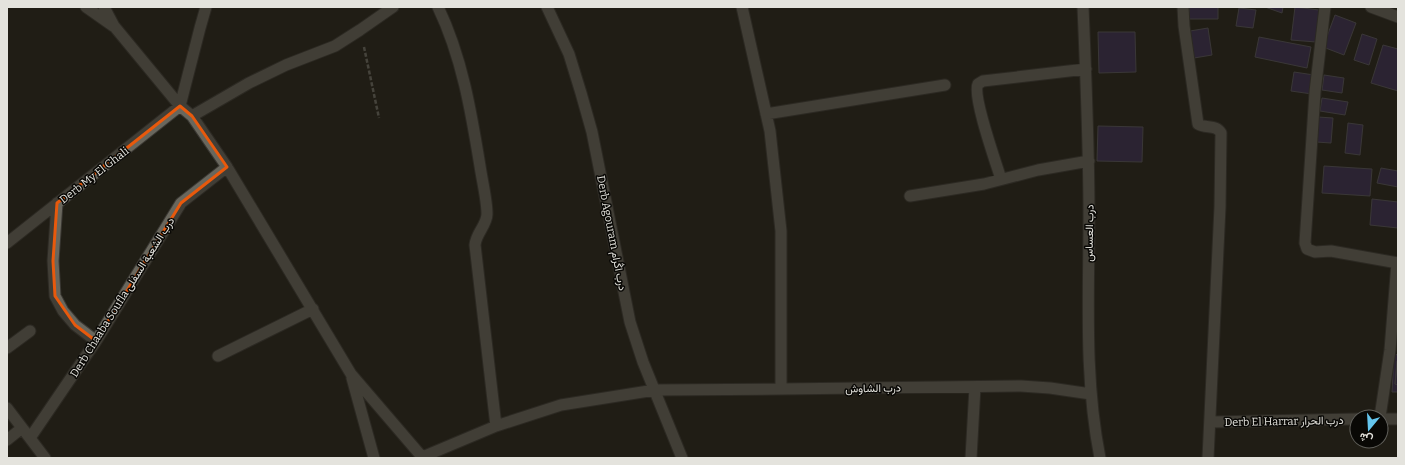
<svg xmlns="http://www.w3.org/2000/svg" width="1405" height="465" font-family="Bitter,Vazirmatn,serif">
  <rect width="100%" height="100%" fill="#201e15"/>
  <path fill="#392b56" stroke="#58565f" d="M1189,7H1218V19H1189Z
    M1265,7H1283L1282,13Z
    M1295,7L1319,10L1316,42L1291,40Z
    M1239,8L1256,10L1253,28L1236,26Z
    M1335,15L1356,23L1344,55L1323,47Z
    M1208,28L1212,55L1194,58L1190,31Z
    M1098,32H1135L1136,72L1099,73Z
    M1362,34L1377,39L1369,65L1354,60Z
    M1259,37L1311,47L1307,68L1255,57Z
    M1383,45L1398,49V91L1371,83Z
    M1294,72L1314,75L1312,94L1291,91Z
    M1324,75L1344,78L1342,93L1322,90Z
    M1322,98L1348,102L1345,115L1320,111Z
    M1318,117L1333,118L1331,143L1316,142Z
    M1348,123L1363,125L1360,155L1345,153Z
    M1098,126L1143,127L1142,162L1097,161Z
    M1324,166L1372,169L1370,196L1322,193Z
    M1381,168L1398,171V187L1377,183Z
    M1372,199L1398,202V228L1370,225Z
    M1394,354L1398,355L1395,384L1398,385V392H1392Z
    M1397,361H1398V385L1395,384Z"/>
  <g fill="none" stroke-linecap="round" stroke-linejoin="round">
    <defs>
      <path id="minor" d="M86,7L113,26
        M104,7L114,26L180,106L192,116L227,167L351,374L423,458
        M438,7C462,57 471,111 480,166C482,180 487,200 487,214C487,225 476,233 475,245L496,426
        M547,7L569,54L581,93L592,132L630,322L643,362L682,458
        M742,7L770,131L781,231V389
        M1083,7C1086,77 1089,146 1089,216C1089,298 1084,377 1100,458
        M1183,7L1184,26L1198,124C1206,129 1216,124 1221,133L1220,207L1208,458
        M1325,7L1315,92L1305,243L1307,249L1315,252L1331,251L1398,263
        M1371,7L1398,17
        M766,114L945,85
        M192,116L249,83L286,65L335,46L360,30L393,7
        M1001,179C996,163 972,95 978,84L983,81L1086,69
        M910,196L984,184L1038,170L1089,161
        M57,203L53,261L55,296L63,311L75,325L96,341
        M7,243L180,106L200,28L206,7
        M7,348L30,331
        M218,356L313,309
        M352,378L374,458
        M7,408L45,458
        M1380,417L1390,350L1397,263
        M1381,419H1398
        M1211,422L1357,419
        M30,438L96,341L181,203L227,167
        M7,440L22,428
        M420,458L496,426L561,405L655,390L781,389L1021,386L1050,388L1091,394
        M971,458L975,387"/>
    </defs>
    <use href="#minor" stroke="#3a3833" stroke-width="13"/>
    <path stroke="#727169" stroke-width="2.5" stroke-dasharray="4 2" stroke-linecap="butt" d="M364,47L379,118"/>
    <use href="#minor" stroke="#69675d" stroke-width="11"/>
  </g>
  <path d="M0 0H1405V465H0ZM180,106L192,116L227,167L181,203L96,341L75,325L55,296L53,261L57,203Z" fill="#201e15" fill-opacity=".55" fill-rule="evenodd"/>
  <path fill="none" stroke="#e8590c" stroke-width="3" stroke-linejoin="round" d="M180,106L192,116L227,167L181,203L96,341L75,325L55,296L53,261L57,203Z"/>
  <g text-anchor="middle" stroke-width="3" stroke-linejoin="round" paint-order="stroke">
    <g font-size="11" fill="#e4e3dd" stroke="#090805">
      <text transform="translate(94 175) rotate(-38)" y="4">Derb My El Ghali</text>
      <text transform="translate(612 233) rotate(79)" y="4">Derb Agouram درب اڭرام</text>
      <text transform="translate(1089 233) rotate(-89)" y="4">درب العساس</text>
      <text transform="translate(122 297) rotate(-58)" y="4">Derb Chaaba Soufla درب الشعبة السفلى</text>
      <text transform="translate(873 388) rotate(-1)" y="4">درب الشاوش</text>
      <text transform="translate(1284 421) rotate(-1)" y="4">Derb El Harrar درب الحرار</text>
    </g>
  </g>
  <rect width="1405" height="465" fill="none" stroke="#e4e3dd" stroke-width="16"/>
  <g transform="translate(1369 429) rotate(198)"><circle r="19" fill="#090805" stroke="#61605b"/>
  <path d="M0-3L7 15L0 10L-7 15Z" fill="#64c5ee"/>
  <text y="-6" font-size="11" font-weight="bold" text-anchor="middle" fill="#e4e3dd">ش</text>
  </g>
</svg>
